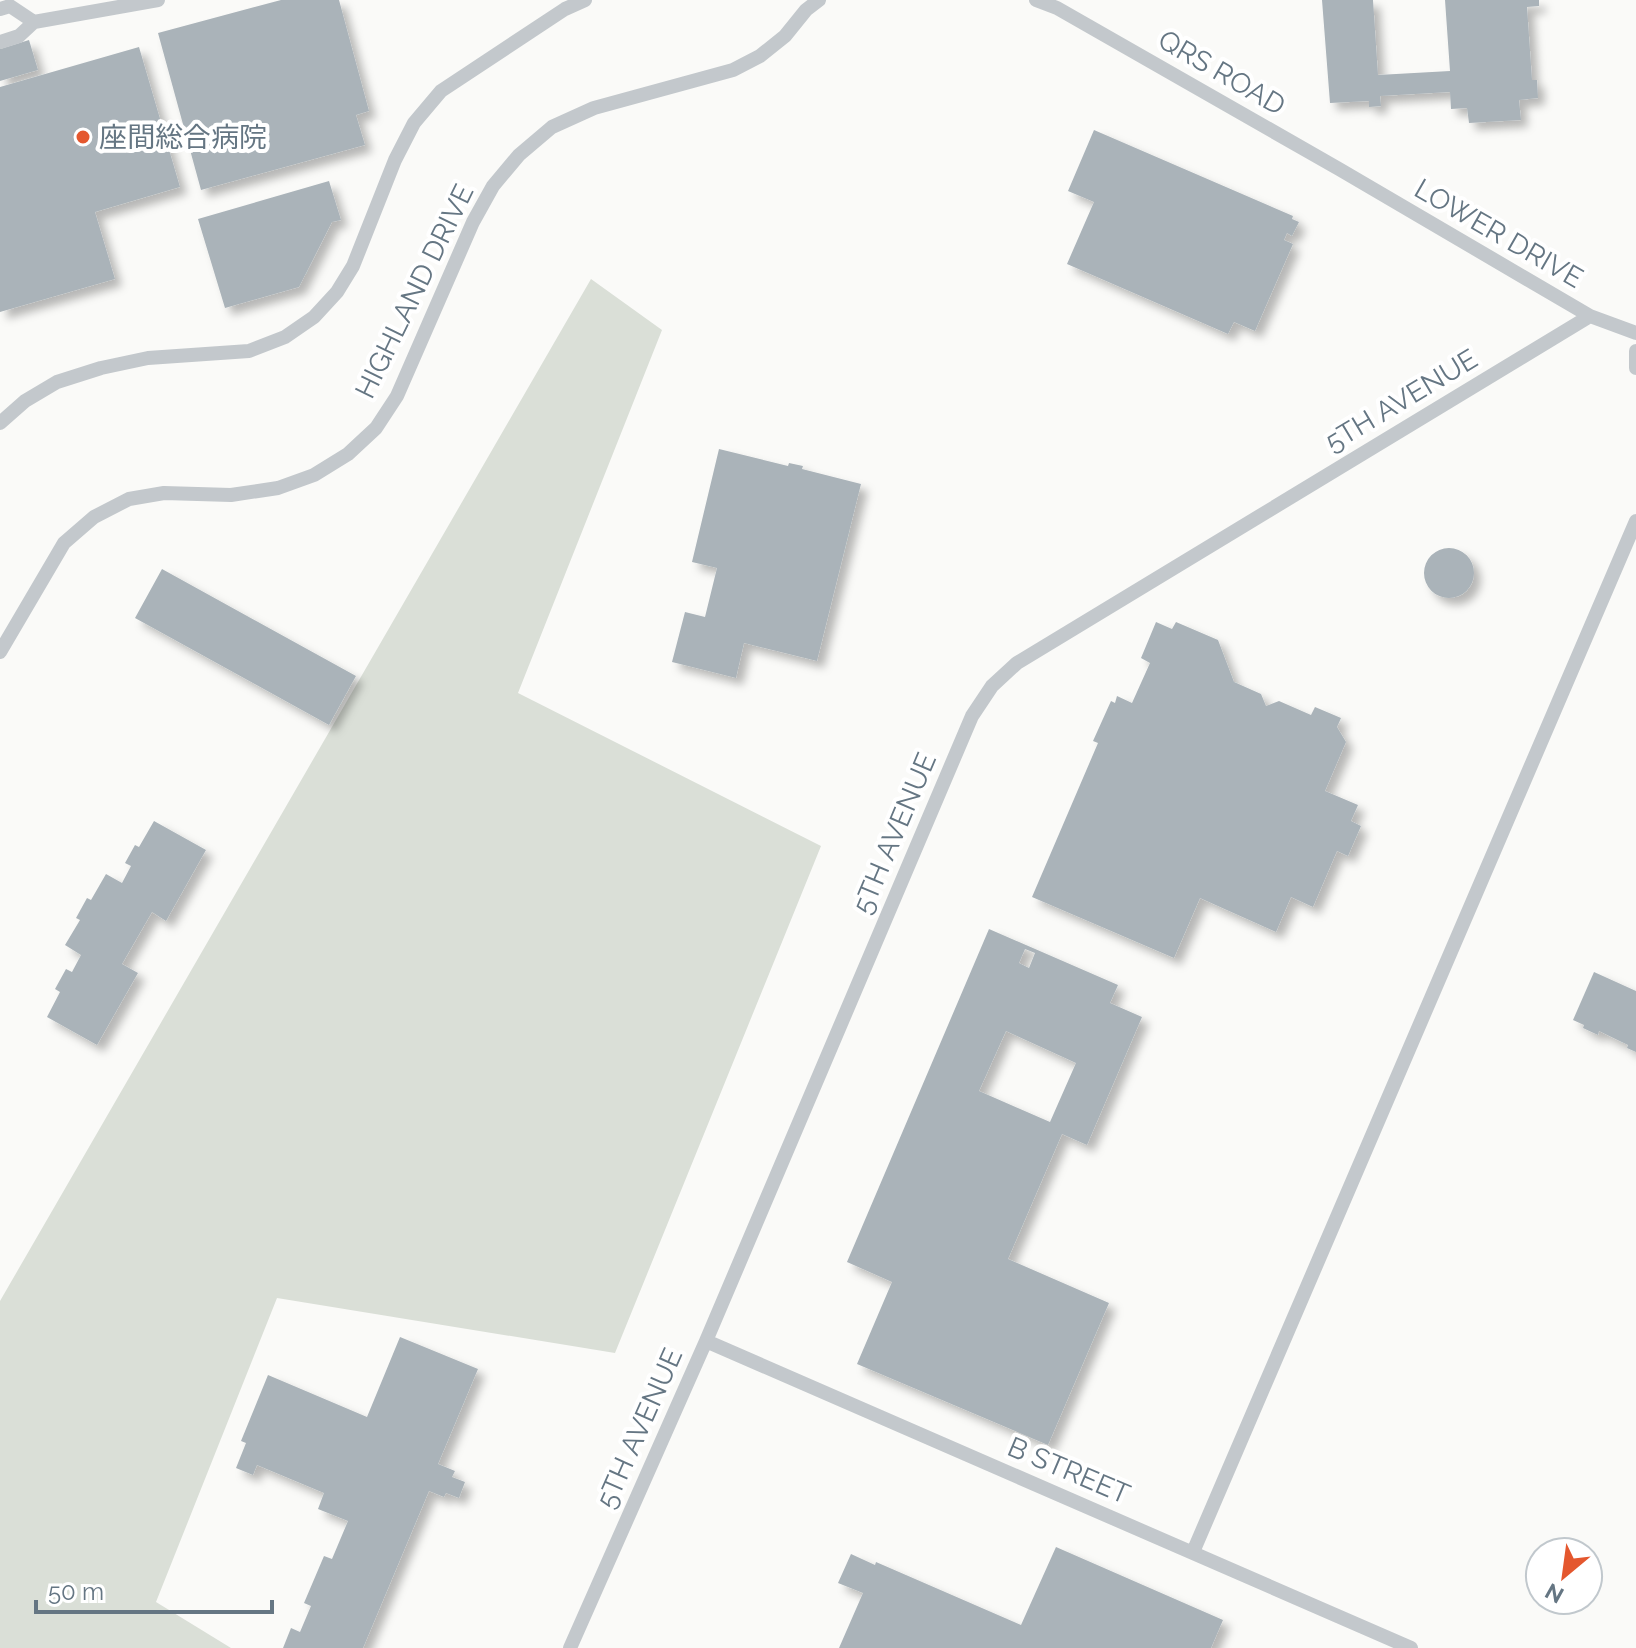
<svg xmlns="http://www.w3.org/2000/svg" width="1636" height="1648" font-family="Raleway,'Noto Sans JP',sans-serif">
  <defs>
    <filter id="shadow"><feDropShadow dx="7" dy="7" stdDeviation="4" flood-color="#0004"/></filter>
  </defs>
  <rect width="100%" height="100%" fill="#fafaf8"/>
  <path fill="#dadfd7" d="M591,279L662,330L518,693L821,846L615,1353L277,1298L156,1602L231,1648H0V1301Z"/>
  <path fill="#aab3b9" fill-rule="evenodd" filter="url(#shadow)" d="M281,0H339L369,111L356,115L365,145L201,190L158,33Z
    M1322,0H1373L1378,75L1450,71L1445,0H1539V6L1527,7L1532,80H1537L1538,98L1519,100L1521,120L1469,123L1467,108L1451,109L1450,92L1380,96L1381,106L1369,107V101L1330,103Z
    M29,40L38,70L0,81V49Z
    M139,47L180,187L95,212L115,279L0,312V87Z
    M1094,130L1293,216L1292,219L1299,222L1292,236L1287,233L1284,240L1293,244L1255,331L1234,322L1228,334L1067,264L1094,202L1068,191Z
    M329,181L341,220L332,222L299,287L225,308L198,219Z
    M719,449L788,466L789,463L803,466L802,469L861,484L817,661L744,643L736,678L672,662L685,612L705,617L717,568L692,562Z
    M1424 573a25 25 0 1 1 50 0a25 25 0 1 1-50 0Z
    M162,569L356,676L329,725L135,618Z
    M1156,622L1172,629L1176,622L1218,640L1234,682L1261,694L1266,706L1279,701L1311,715L1315,707L1341,718L1337,727L1346,742L1325,791L1358,805L1351,821L1361,826L1348,856L1337,851L1313,907L1291,897L1276,932L1200,898L1174,958L1032,897L1098,743L1093,741L1111,701L1115,703L1117,696L1132,703L1150,663L1141,658Z
    M154,821L206,850L166,921L152,912L122,964L138,973L97,1045L47,1017L60,992L55,989L66,969L72,972L81,955L65,945L80,920L76,918L87,898L91,900L106,874L122,883L131,866L125,863L135,845L139,847Z
    M989,929L1118,985L1110,1003L1142,1017L1087,1145L1062,1134L1008,1259L1109,1303L1048,1445L857,1364L892,1282L847,1262ZM1025,949L1035,953L1029,968L1019,963ZM1006,1031L1076,1063L1050,1122L979,1091Z
    M1594,972L1636,991V1052L1627,1048L1628,1045L1599,1031L1598,1035L1583,1028L1584,1025L1573,1020Z
    M400,1337L478,1369L438,1464L455,1471L452,1477L465,1482L459,1498L446,1493L444,1497L429,1491L363,1648H283L291,1628L300,1632L311,1606L304,1603L324,1556L332,1559L348,1521L318,1509L324,1493L257,1465L253,1475L236,1468L246,1443L241,1441L268,1375L367,1417Z
    M1056,1547L1223,1620L1211,1648H839L863,1593L838,1583L851,1554L875,1565L876,1562L1021,1625Z"/>
  <g fill="none" stroke-linecap="round" stroke-linejoin="round">
    <path stroke="#c3c8cc" stroke-width="14" d="M1036,0L1057,8L1339,169L1590,316L1636,333
      M0,9L10,6L34,22
      M0,42L19,36L34,22L158,0
      M1636,351V368
      M0,423L25,401L57,382L101,368L148,358L249,351L285,337L314,317L337,292L353,266L395,160L414,123L441,91L565,9L585,0
      M0,652L64,543L94,517L129,499L164,493L231,495L278,488L314,475L348,454L376,428L397,396L473,222L493,186L519,155L552,127L594,108L733,70L760,56L785,36L806,10L819,0
      M706,1341L1411,1648
      M1193,1552L1636,521
      M570,1648L706,1341L972,716L992,686L1017,663L1590,316"/>
  </g>
  <circle fill="#e4572e" stroke="#fff" stroke-width="3" cx="83" cy="137" r="8"/>
  <g text-anchor="middle" stroke-width="8" stroke-linejoin="round" paint-order="stroke">
    <g font-size="28" fill="#657683" stroke="#fff">
      <text transform="translate(1222 72) rotate(30)" y="10">QRS ROAD</text>
      <text transform="translate(1499 233) rotate(30)" y="10">LOWER DRIVE</text>
      <text transform="translate(414 291) rotate(-64)" y="10">HIGHLAND DRIVE</text>
      <text transform="translate(1401 400) rotate(-31)" y="10">5TH AVENUE</text>
      <text transform="translate(894 833) rotate(-67)" y="10">5TH AVENUE</text>
      <text transform="translate(639 1428) rotate(-66)" y="10">5TH AVENUE</text>
      <text transform="translate(1069 1470) rotate(23)" y="10">B STREET</text>
    </g>
    <g font-size="28" fill="#657683" stroke="#fff" text-anchor="start">
      <text x="99" y="147">座間総合病院</text>
    </g>
  </g>
  <g transform="translate(1564 1576) rotate(209)"><circle r="38" fill="#ffffff" stroke="#c1c8cd" stroke-width="2"/>
  <path d="M0-6L14 30L0 20L-14 30Z" fill="#e4572e"/>
  <text y="-12" font-size="22" font-weight="bold" text-anchor="middle" fill="#657683">N</text>
  </g>
  <path d="M36 1600v12h236v-12" fill="none" stroke="#657683" stroke-width="4"/>
  <text x="48" y="1600" font-size="24" fill="#657683" stroke="#ffffff" stroke-width="6" paint-order="stroke">50 m</text>
</svg>
